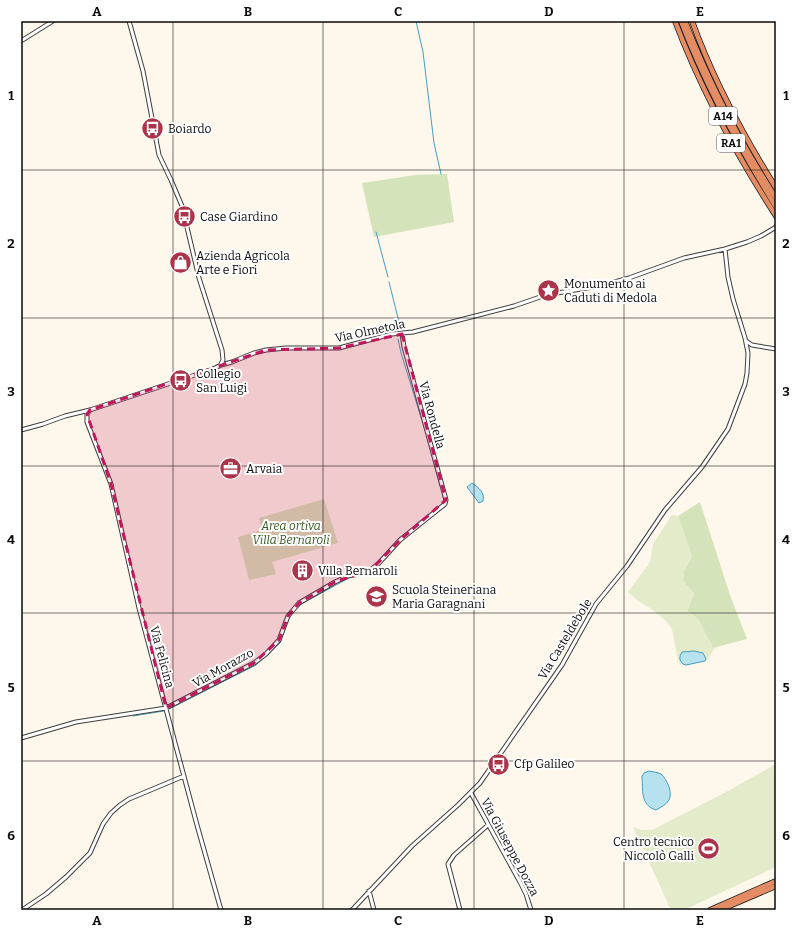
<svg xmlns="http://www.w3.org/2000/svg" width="797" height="931" font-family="Bitter,serif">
  <rect width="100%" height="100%" fill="#fdf7ec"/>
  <path fill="#d5e3ba" d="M447,174L454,222L374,237L362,183L416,175Z
    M324,499L338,543L272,562L276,574L249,580L238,537L262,530L259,518Z
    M700,502L730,595L747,639L713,648L698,619L687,611L694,594L684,582V571L692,557L678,516Z"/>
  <path fill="#e4ebca" d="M672,515L678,516L692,557L684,571V582L694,594L687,611L698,619L713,648H715L707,660L681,665L678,661L672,629L666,621L653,610L637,600L628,592L650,562L653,544Z
    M776,764V867L684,910H671L633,827L642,830H652L728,791Z"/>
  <path fill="#b6e1ef" stroke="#469ebd" d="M472,483C479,488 485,492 483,501L479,503L467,487Z
    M694,651L703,653L706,659L705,661L686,665L683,664C679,660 679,657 682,652Z
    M649,771C653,772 657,772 661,774C667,779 673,793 669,800C666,805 661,807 656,810C640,805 643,790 642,776L644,773Z"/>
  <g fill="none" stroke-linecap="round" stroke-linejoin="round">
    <path stroke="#469ebd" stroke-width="1" d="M416,21L423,52L434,143L441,174
      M376,232L388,277
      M389,282L400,326
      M398,339L401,353L425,430L440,486
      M416,524L442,504L444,500L442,491
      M356,577C373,573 383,561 395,548
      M295,610L303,603L349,578
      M169,709L256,665L280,643L289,618L292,613
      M133,716L164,711"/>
    <defs>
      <path id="minor" d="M129,21L143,71L159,155L171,180L182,206L199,278L222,350L223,360L221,364
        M21,41L53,21
        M746,341L752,345L776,349
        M90,410L87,414V422L111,484L139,608L197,825L221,910
        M21,430L43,424L65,416L90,410L213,369L221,365L232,362L254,353L266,350L286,348H339L392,334L413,332L514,306L546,295L604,285L629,278L684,258L725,249L747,242L761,236L776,227
        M21,738L76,722L166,708L254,663L266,654L279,640L288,616L299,603L335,582L348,576L363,573L372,569L379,563L400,540L445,504L446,500L404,347L402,334
        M471,793L520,882L526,894L531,910
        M369,891L374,910
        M22,910L46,894L66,877L90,853L103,824L111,813L120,805L129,799L184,776
        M352,910L412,846L458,805L480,783L562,665L596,604L627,566L665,510L702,467L728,429L745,384L747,373L748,353L745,338L733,299L728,277L725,249
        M460,910L448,864L454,855L488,825"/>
      <path id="highway" d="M675,21C701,90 736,154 776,216
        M681,21C706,87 739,147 776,207
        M685,21C709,83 740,142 776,198
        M692,21C713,80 743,135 776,188
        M710,910L776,881
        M720,910L776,886"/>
    </defs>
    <use href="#minor" stroke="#3e3e3e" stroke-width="5"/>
    <use href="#highway" stroke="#1c1c1c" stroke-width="6"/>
    <use href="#minor" stroke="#fff" stroke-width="3"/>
    <use href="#highway" stroke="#e48c63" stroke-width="4.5"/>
    <path stroke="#ab344a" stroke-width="1" d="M774,21L776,26"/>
  </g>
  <path fill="#c2185b" fill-opacity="0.2" stroke="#c2185b" stroke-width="3" stroke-dasharray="8 5" stroke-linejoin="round" d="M402,334L446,500L400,540L372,569L335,582L299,603L288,616L279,640L254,663L166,708L111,484L87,414L90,410L266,350L339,348Z"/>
  <path fill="none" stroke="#0b0b0b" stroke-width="1" stroke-opacity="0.55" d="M173,21V910M323,21V910M474,21V910M624,21V910M21,170H776M21,318H776M21,466H776M21,613H776M21,761H776"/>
  <defs>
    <symbol id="bus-disc" viewBox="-11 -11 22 22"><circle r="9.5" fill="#ab344a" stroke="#fff"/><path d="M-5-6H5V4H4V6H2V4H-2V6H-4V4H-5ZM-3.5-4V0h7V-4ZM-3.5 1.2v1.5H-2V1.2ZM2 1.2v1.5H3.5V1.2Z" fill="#fff"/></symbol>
    <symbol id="shop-disc" viewBox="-11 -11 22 22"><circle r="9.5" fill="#ab344a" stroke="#fff"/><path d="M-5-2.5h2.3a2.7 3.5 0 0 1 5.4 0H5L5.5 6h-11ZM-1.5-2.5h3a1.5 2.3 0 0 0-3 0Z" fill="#fff"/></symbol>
    <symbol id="sight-disc" viewBox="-11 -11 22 22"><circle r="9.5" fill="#ab344a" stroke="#fff"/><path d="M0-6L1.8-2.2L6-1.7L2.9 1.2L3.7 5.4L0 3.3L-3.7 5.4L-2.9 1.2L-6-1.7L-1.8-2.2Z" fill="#fff"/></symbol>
    <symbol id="office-disc" viewBox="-11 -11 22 22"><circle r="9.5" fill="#ab344a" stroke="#fff"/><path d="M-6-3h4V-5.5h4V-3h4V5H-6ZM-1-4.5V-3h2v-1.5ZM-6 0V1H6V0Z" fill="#fff"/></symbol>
    <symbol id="building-disc" viewBox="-11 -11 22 22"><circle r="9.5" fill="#ab344a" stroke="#fff"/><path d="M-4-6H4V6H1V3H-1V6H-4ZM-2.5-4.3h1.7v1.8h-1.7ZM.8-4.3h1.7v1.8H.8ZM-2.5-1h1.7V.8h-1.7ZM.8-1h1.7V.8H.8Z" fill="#fff"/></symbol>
    <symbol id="school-disc" viewBox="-11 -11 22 22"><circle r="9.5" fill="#ab344a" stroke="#fff"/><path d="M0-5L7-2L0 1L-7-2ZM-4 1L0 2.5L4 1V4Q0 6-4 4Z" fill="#fff"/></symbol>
    <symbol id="stadium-disc" viewBox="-11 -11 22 22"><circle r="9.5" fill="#ab344a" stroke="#fff"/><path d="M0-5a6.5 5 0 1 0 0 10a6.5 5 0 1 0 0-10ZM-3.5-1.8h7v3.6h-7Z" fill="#fff"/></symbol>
  </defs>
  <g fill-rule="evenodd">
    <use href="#bus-disc" x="140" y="116" width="25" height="25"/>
    <use href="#bus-disc" x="172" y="204" width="25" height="25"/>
    <use href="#shop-disc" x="168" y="250" width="25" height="25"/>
    <use href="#sight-disc" x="536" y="278" width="25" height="25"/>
    <use href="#bus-disc" x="168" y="368" width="25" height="25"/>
    <use href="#office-disc" x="218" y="456" width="25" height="25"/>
    <use href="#building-disc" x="290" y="558" width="25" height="25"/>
    <use href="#school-disc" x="364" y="584" width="25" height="25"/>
    <use href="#bus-disc" x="486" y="752" width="25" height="25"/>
    <use href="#stadium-disc" x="696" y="836" width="25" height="25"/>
  </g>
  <g text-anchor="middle" stroke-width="4" stroke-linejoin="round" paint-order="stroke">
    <g fill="#fff" stroke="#545454" stroke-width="1">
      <rect x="709" y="107" width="28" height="18" rx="3"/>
      <rect x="717" y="134" width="28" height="18" rx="3"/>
    </g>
    <g font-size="11" font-weight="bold" fill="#0b0b0b">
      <text x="723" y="120">A14</text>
      <text x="731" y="147">RA1</text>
    </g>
    <g font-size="12" fill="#0b0b0b" stroke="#fff" text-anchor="start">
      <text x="168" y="133">Boiardo</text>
      <text x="200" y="221">Case Giardino</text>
      <text x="196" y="260">Azienda Agricola<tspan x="196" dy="14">Arte e Fiori</tspan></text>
      <text x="564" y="288">Monumento ai<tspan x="564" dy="14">Caduti di Medola</tspan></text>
      <text x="196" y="378">Collegio<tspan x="196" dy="14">San Luigi</tspan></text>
      <text x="246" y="473">Arvaia</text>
      <text x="318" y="575">Villa Bernaroli</text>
      <text x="392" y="594">Scuola Steineriana<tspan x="392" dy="14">Maria Garagnani</tspan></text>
      <text x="514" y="768">Cfp Galileo</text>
      <text x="694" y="846" text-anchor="end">Centro tecnico<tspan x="694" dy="14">Niccolò Galli</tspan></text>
    </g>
    <g font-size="12" fill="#0b0b0b" stroke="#fff">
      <text transform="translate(370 331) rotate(-12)" y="4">Via Olmetola</text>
      <text transform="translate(432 415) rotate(75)" y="4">Via Rondella</text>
      <text transform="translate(565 639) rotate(-59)" y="4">Via Casteldebole</text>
      <text transform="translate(162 657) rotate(75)" y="4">Via Felicina</text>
      <text transform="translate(223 668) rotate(-29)" y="4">Via Morazzo</text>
      <text transform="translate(510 847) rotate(62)" y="4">Via Giuseppe Dozza</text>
    </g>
    <g font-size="12" font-style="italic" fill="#375b24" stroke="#fff">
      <text x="291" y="530">Area ortiva<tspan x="291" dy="14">Villa Bernaroli</tspan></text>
    </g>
  </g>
  <rect width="797" height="931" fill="none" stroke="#ffffff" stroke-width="44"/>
  <rect x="22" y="22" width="753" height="887" fill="none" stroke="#0b0b0b" stroke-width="1.5"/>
  <g font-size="13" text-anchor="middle" font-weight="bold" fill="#0b0b0b">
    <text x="97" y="16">A</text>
    <text x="248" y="16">B</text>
    <text x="398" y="16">C</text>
    <text x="549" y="16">D</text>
    <text x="700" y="16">E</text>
    <text x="11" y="100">1</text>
    <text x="786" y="100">1</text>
    <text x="11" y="248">2</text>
    <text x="786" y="248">2</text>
    <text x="11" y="396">3</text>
    <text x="786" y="396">3</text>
    <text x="11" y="544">4</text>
    <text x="786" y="544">4</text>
    <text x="11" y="692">5</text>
    <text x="786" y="692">5</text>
    <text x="11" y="840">6</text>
    <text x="786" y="840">6</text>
    <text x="97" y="925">A</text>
    <text x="248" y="925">B</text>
    <text x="398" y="925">C</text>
    <text x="549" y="925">D</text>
    <text x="700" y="925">E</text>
  </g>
</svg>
